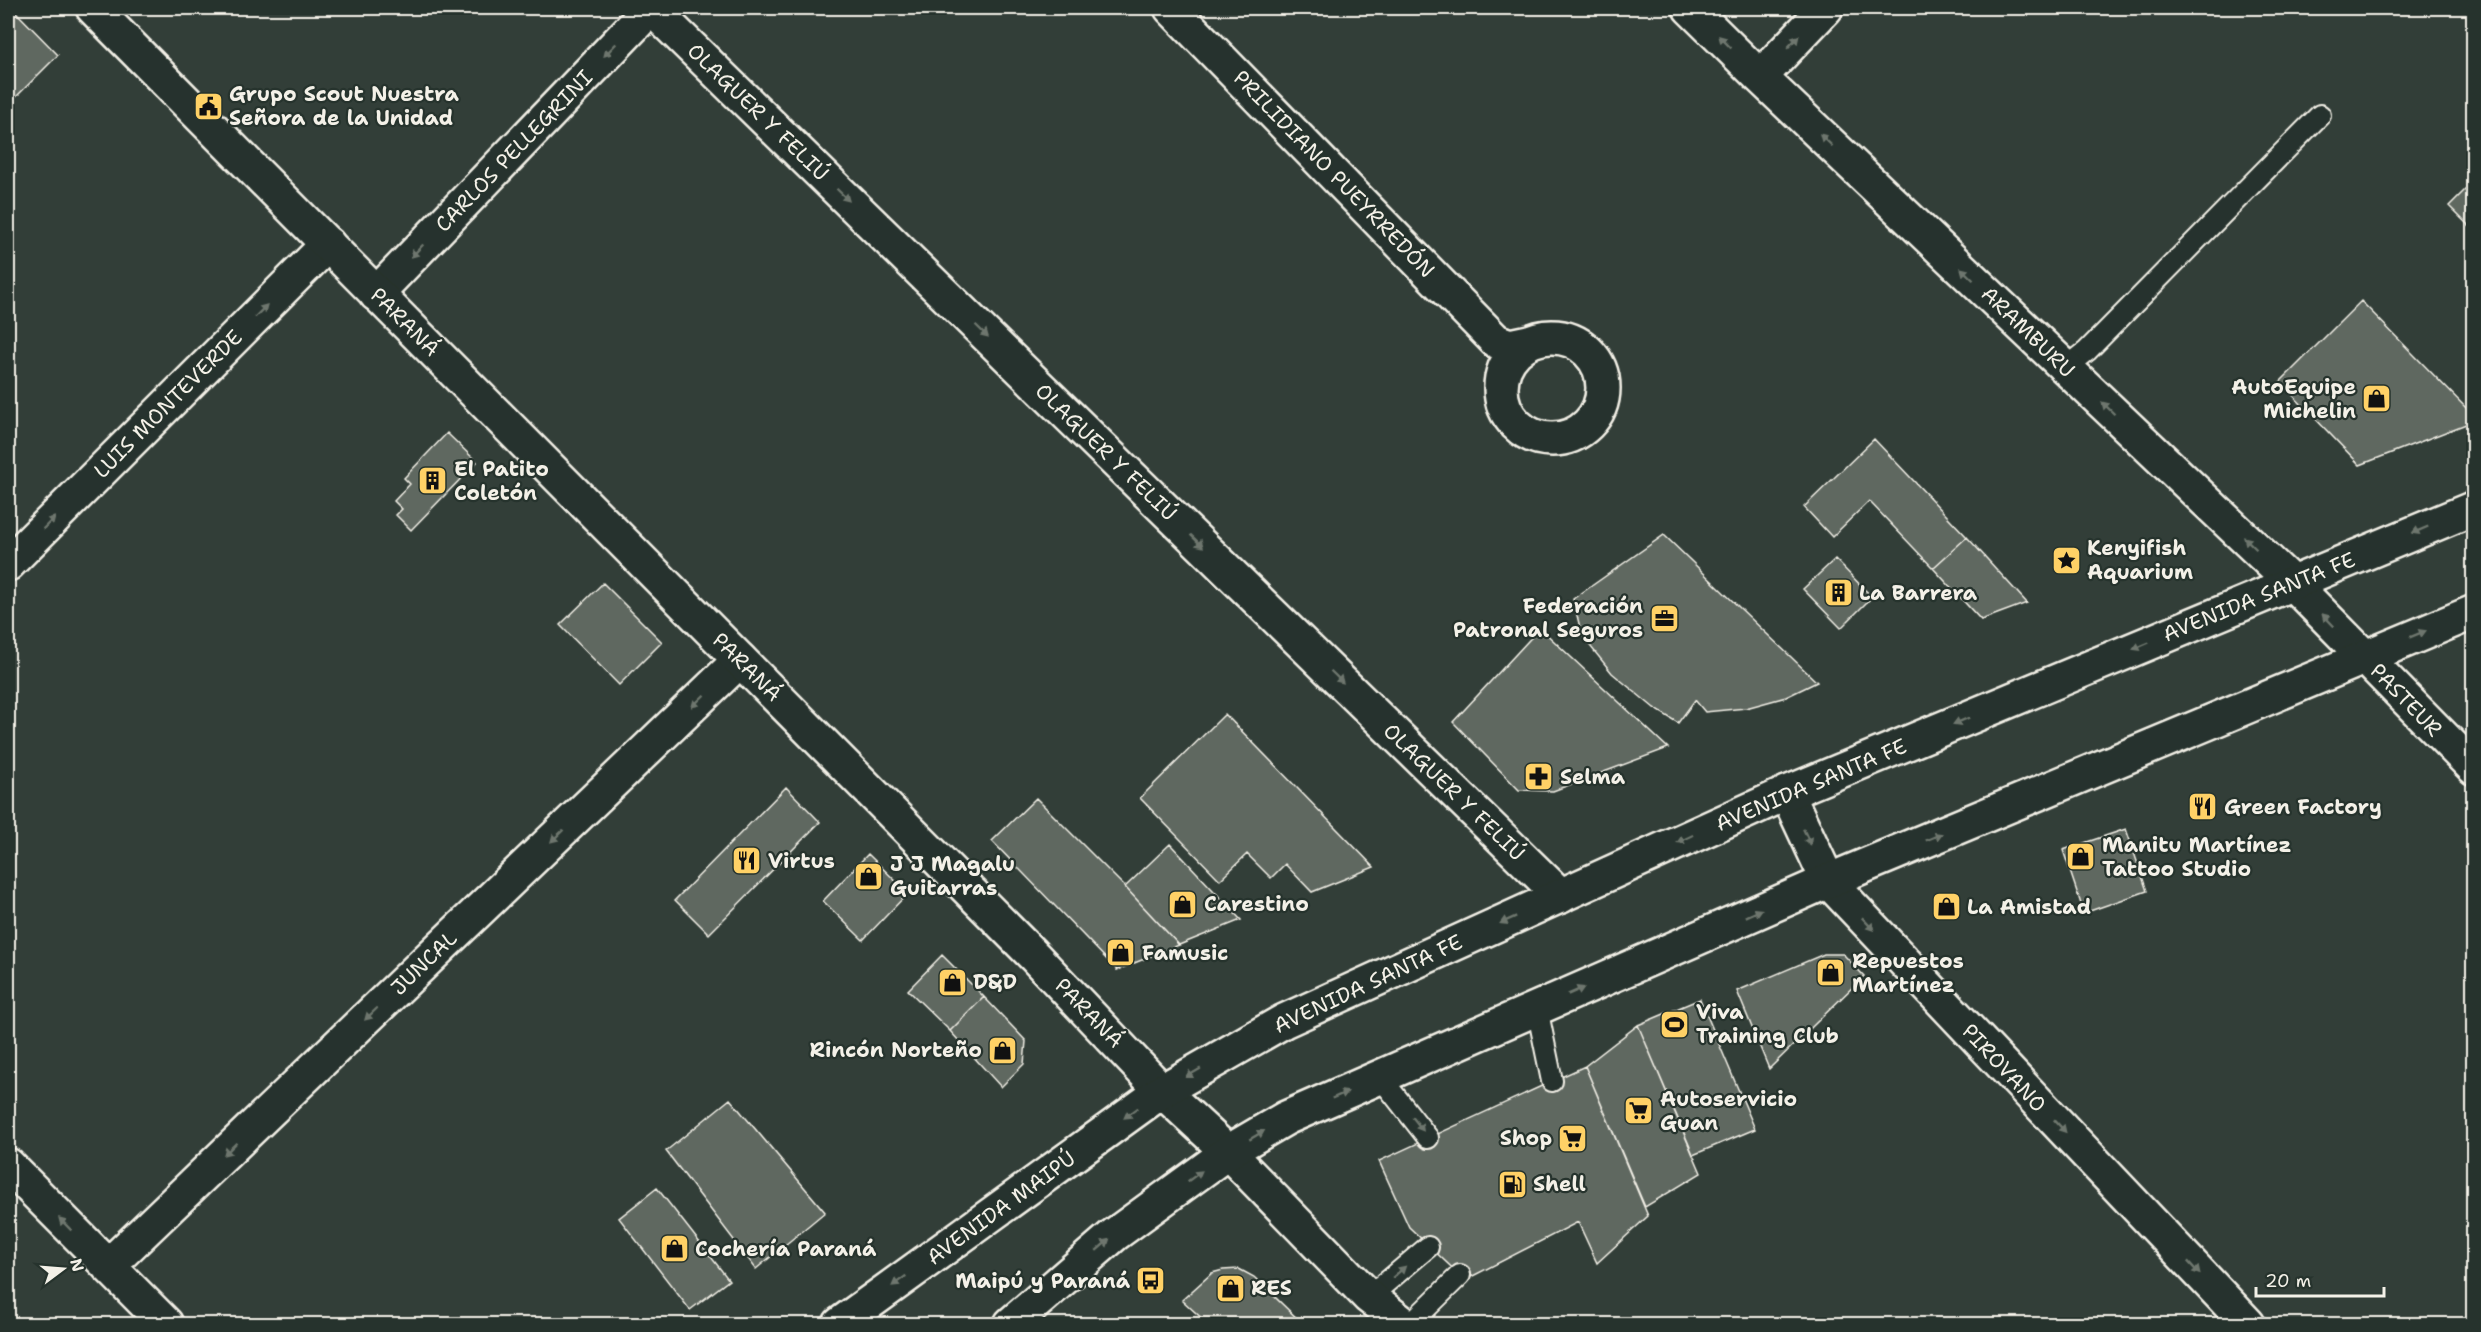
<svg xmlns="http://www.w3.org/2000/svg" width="2481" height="1332" font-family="'Shantell Sans',sans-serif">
  <rect width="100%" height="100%" fill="#323e38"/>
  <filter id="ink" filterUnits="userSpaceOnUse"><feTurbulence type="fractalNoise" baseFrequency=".0167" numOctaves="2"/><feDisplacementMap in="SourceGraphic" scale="12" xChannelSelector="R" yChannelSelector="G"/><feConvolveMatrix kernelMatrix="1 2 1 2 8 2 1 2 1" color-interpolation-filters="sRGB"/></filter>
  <g filter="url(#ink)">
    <path fill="#5f6861" stroke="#f4f1e8" stroke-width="1.5" d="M8,8H12L58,55L8,105Z
      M2474,181V231L2449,206Z
      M2361,301L2474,416V421L2360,465L2280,382Z
      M447,433L477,462L411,530L396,515L402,509L394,501L410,484L404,478Z
      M1874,439L1967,537L1933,568L1869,501L1832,537L1804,507Z
      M1664,535L1817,682L1786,697L1746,708L1705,712L1695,700L1678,723L1654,708L1612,673L1582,636L1573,599Z
      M1967,537L2027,603L1981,620L1933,568Z
      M1835,559L1872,597L1841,628L1803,589Z
      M603,583L662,642L619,685L560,625Z
      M1540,628L1668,748L1553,791L1519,790L1453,722Z
      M1225,714L1374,867L1312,892L1285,864L1271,878L1247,854L1220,880L1140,798Z
      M786,787L820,822L709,934L675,900Z
      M1036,798L1125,887L1179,945L1117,970L992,841Z
      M2126,829L2147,891L2084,913L2063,850Z
      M1170,844L1241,920L1179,945L1125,887Z
      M868,854L908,893L863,940L823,901Z
      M1824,954H1843L1864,976L1769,1069L1737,991Z
      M942,955L984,997L950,1031L908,990Z
      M984,997L1026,1041L1024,1064L1001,1087L950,1031Z
      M1700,999L1755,1129L1693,1155L1638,1025Z
      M1638,1025L1701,1173L1645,1207L1585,1066Z
      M1585,1066L1648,1216L1597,1263L1578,1222L1465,1280L1409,1227L1379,1161Z
      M730,1099L825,1212L756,1269L666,1151Z
      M657,1188L729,1280L690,1310L619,1218Z
      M1239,1269L1254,1277L1303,1324H1208L1182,1300L1212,1273L1223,1270Z"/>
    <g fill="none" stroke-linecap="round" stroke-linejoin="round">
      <defs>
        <path id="service" d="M2066,368L2087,351L2320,115
          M1537,1008L1552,1081
          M1381,1078L1428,1138
          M1369,1297L1428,1247
          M1410,1324L1460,1275"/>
        <path id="minor" d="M651,8L1561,896
          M1171,8L1496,341L1510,346L1529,342
          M1690,8L1760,77L2292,583L2474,768
          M1760,77L1826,8
          M376,294L651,8
          M1501 388a51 51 0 1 1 102 0a51 51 0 1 1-102 0Z
          M8,564L328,244
          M1787,793L1828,881L2248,1324
          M8,1165L166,1324
          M108,1266L740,660"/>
        <path id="tertiary" d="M93,8L1034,956L1162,1091L1228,1152L1369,1297L1404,1324"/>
        <path id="secondary" d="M840,1324L1162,1091L1284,1021L1787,793L2474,508
          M1011,1324L1114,1235L1228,1152L1286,1118L1828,881L2474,612"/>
      </defs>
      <use href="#service" stroke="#f4f1e8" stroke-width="24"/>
      <use href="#minor" stroke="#f4f1e8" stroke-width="38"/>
      <use href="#tertiary" stroke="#f4f1e8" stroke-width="38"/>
      <use href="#secondary" stroke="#f4f1e8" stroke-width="38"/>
      <use href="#service" stroke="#26332d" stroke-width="20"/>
      <use href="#minor" stroke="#26332d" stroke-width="33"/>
      <use href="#tertiary" stroke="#26332d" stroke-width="33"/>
      <use href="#secondary" stroke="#26332d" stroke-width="33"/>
    </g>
    <defs><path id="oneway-solid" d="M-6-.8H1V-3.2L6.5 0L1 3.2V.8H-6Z" transform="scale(1.5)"/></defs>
    <g fill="#6e766e">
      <use href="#oneway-solid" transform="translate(1725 42) rotate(-135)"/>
      <use href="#oneway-solid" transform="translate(1793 42) rotate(-47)"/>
      <use href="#oneway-solid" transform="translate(610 50) rotate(134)"/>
      <use href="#oneway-solid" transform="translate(1826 140) rotate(-136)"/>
      <use href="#oneway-solid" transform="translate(843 195) rotate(44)"/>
      <use href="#oneway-solid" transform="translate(417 251) rotate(134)"/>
      <use href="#oneway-solid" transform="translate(1967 274) rotate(-136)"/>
      <use href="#oneway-solid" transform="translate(261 311) rotate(-45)"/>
      <use href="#oneway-solid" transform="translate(982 331) rotate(44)"/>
      <use href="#oneway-solid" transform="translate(2108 408) rotate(-136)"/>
      <use href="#oneway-solid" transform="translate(49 523) rotate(-45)"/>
      <use href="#oneway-solid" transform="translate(2420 530) rotate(157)"/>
      <use href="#oneway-solid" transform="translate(1197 541) rotate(44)"/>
      <use href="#oneway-solid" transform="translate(2250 543) rotate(-136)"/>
      <use href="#oneway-solid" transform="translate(2328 620) rotate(-134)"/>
      <use href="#oneway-solid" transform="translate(2418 634) rotate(-22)"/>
      <use href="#oneway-solid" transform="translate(2141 646) rotate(157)"/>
      <use href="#oneway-solid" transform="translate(1337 677) rotate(44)"/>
      <use href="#oneway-solid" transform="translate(698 701) rotate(136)"/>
      <use href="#oneway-solid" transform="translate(1961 721) rotate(157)"/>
      <use href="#oneway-solid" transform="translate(557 836) rotate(136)"/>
      <use href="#oneway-solid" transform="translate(1807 837) rotate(65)"/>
      <use href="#oneway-solid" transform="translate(1934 837) rotate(-23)"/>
      <use href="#oneway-solid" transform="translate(1685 839) rotate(155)"/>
      <use href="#oneway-solid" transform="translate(1754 913) rotate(-24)"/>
      <use href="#oneway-solid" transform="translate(1508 920) rotate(156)"/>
      <use href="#oneway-solid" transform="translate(1868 924) rotate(47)"/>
      <use href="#oneway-solid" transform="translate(1576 991) rotate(-24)"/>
      <use href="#oneway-solid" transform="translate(371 1014) rotate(136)"/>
      <use href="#oneway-solid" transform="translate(1193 1073) rotate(150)"/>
      <use href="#oneway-solid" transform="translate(1340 1095) rotate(-23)"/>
      <use href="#oneway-solid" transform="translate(1131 1113) rotate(144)"/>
      <use href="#oneway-solid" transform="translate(1418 1124) rotate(52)"/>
      <use href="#oneway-solid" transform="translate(2060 1126) rotate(47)"/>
      <use href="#oneway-solid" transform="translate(1257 1135) rotate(-31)"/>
      <use href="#oneway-solid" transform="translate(230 1149) rotate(136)"/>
      <use href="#oneway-solid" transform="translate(1195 1176) rotate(-36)"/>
      <use href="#oneway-solid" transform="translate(65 1224) rotate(-135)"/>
      <use href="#oneway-solid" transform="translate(1103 1245) rotate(-41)"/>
      <use href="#oneway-solid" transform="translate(2194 1268) rotate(47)"/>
      <use href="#oneway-solid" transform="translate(1399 1272) rotate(-41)"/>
      <use href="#oneway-solid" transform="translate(899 1281) rotate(144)"/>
    </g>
  </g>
  <defs>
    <symbol id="civic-square" viewBox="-11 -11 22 22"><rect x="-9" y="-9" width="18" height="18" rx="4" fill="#ffd166" stroke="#26332d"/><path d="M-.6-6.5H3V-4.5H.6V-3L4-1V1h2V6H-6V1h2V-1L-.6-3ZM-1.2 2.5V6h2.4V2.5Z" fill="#111"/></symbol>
    <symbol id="shop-square" viewBox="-11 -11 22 22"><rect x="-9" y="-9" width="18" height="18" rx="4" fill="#ffd166" stroke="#26332d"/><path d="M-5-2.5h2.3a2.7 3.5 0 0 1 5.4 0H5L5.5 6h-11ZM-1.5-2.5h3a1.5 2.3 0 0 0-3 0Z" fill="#111"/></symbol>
    <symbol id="building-square" viewBox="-11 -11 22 22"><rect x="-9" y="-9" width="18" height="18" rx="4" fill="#ffd166" stroke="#26332d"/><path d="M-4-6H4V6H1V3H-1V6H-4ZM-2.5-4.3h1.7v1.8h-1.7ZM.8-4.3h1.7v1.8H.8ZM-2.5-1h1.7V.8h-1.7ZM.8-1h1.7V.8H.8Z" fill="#111"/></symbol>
    <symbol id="sight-square" viewBox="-11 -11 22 22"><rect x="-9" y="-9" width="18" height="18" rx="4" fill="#ffd166" stroke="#26332d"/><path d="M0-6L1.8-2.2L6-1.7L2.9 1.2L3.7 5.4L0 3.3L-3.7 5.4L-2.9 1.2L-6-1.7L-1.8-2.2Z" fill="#111"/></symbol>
    <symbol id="office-square" viewBox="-11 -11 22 22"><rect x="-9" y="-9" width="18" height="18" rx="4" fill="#ffd166" stroke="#26332d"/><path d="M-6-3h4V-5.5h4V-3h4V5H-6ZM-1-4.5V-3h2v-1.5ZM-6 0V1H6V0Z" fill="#111"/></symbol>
    <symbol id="pharmacy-square" viewBox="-11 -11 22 22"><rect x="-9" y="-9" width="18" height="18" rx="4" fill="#ffd166" stroke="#26332d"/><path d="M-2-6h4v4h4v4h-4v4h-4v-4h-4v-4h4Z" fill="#111"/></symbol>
    <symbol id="restaurant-square" viewBox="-11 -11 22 22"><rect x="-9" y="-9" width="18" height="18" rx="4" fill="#ffd166" stroke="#26332d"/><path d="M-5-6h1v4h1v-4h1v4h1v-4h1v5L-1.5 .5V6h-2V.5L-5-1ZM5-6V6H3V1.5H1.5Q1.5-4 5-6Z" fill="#111"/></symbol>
    <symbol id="stadium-square" viewBox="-11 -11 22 22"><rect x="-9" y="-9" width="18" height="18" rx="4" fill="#ffd166" stroke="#26332d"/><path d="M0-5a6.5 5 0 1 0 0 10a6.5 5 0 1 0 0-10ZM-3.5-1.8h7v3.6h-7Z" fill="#111"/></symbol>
    <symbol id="supermarket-square" viewBox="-11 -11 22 22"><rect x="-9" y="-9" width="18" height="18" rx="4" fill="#ffd166" stroke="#26332d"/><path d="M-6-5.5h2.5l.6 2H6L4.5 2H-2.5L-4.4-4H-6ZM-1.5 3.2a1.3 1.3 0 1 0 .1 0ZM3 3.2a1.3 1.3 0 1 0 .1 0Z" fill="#111"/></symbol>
    <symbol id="fuel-square" viewBox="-11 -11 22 22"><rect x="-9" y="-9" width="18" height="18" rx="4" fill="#ffd166" stroke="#26332d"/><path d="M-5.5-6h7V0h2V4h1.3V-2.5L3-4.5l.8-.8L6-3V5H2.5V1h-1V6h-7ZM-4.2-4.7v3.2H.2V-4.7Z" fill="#111"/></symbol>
    <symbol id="bus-square" viewBox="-11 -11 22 22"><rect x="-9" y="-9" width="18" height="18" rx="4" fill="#ffd166" stroke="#26332d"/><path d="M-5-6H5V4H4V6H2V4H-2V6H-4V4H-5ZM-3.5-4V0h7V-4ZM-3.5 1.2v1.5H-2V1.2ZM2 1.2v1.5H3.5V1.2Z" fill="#111"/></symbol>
  </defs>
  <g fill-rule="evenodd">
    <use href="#civic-square" x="192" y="90" width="33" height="33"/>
    <use href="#shop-square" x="2360" y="382" width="33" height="33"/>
    <use href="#building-square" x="416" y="464" width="33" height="33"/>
    <use href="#sight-square" x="2050" y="544" width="33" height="33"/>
    <use href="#building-square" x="1822" y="576" width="33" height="33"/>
    <use href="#office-square" x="1648" y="602" width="33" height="33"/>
    <use href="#pharmacy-square" x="1522" y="760" width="33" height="33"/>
    <use href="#restaurant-square" x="2186" y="790" width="33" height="33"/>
    <use href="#shop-square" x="2064" y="840" width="33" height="33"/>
    <use href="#restaurant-square" x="730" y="844" width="33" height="33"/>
    <use href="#shop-square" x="852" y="860" width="33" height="33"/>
    <use href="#shop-square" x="1166" y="888" width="33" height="33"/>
    <use href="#shop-square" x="1930" y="890" width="33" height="33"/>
    <use href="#shop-square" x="1104" y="936" width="33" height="33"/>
    <use href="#shop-square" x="1814" y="956" width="33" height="33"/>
    <use href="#shop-square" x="936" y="966" width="33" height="33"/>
    <use href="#stadium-square" x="1658" y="1008" width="33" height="33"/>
    <use href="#shop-square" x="986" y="1034" width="33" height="33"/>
    <use href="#supermarket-square" x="1622" y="1094" width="33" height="33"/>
    <use href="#supermarket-square" x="1556" y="1122" width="33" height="33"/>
    <use href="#fuel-square" x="1496" y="1168" width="33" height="33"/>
    <use href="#shop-square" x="658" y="1232" width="33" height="33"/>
    <use href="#bus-square" x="1134" y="1264" width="33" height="33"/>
    <use href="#shop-square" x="1214" y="1272" width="33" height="33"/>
  </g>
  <g text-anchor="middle" stroke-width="4.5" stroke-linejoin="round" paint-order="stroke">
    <g font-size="21" font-weight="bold" fill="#f4f1e8" stroke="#26332d" text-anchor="start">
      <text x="229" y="101">Grupo Scout Nuestra<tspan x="229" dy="24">Señora de la Unidad</tspan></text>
      <text x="2356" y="394" text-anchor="end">AutoEquipe<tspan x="2356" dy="24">Michelin</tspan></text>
      <text x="454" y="476">El Patito<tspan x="454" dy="24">Coletón</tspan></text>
      <text x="2087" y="555">Kenyifish<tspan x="2087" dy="24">Aquarium</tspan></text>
      <text x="1859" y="600">La Barrera</text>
      <text x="1643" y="613" text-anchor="end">Federación<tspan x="1643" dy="24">Patronal Seguros</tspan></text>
      <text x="1560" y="784">Selma</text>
      <text x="2224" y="814">Green Factory</text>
      <text x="2102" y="852">Manitu Martínez<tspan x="2102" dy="24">Tattoo Studio</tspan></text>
      <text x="768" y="868">Virtus</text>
      <text x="890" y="871">J J Magalu<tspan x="890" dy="24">Guitarras</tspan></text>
      <text x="1204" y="911">Carestino</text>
      <text x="1967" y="914">La Amistad</text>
      <text x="1142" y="960">Famusic</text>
      <text x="1852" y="968">Repuestos<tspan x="1852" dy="24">Martínez</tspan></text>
      <text x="973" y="989">D&amp;D</text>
      <text x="1696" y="1019">Viva<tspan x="1696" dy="24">Training Club</tspan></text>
      <text x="982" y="1057" text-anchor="end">Rincón Norteño</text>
      <text x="1660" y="1106">Autoservicio<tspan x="1660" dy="24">Guan</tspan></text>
      <text x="1552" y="1145" text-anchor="end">Shop</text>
      <text x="1533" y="1191">Shell</text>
      <text x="695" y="1256">Cochería Paraná</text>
      <text x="1130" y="1288" text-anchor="end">Maipú y Paraná</text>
      <text x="1251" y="1295">RES</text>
    </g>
    <g font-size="21" fill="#f4f1e8" stroke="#26332d">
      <text transform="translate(758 112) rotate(44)" y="7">OLAGUER Y FELIÚ</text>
      <text transform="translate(514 151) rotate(-46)" y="7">CARLOS PELLEGRINI</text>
      <text transform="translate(1334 174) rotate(46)" y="7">PRILIDIANO PUEYRREDÓN</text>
      <text transform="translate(405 322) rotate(45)" y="7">PARANÁ</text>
      <text transform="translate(2028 332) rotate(44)" y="7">ARAMBURU</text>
      <text transform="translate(168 404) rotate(-45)" y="7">LUIS MONTEVERDE</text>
      <text transform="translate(1106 452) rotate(44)" y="7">OLAGUER Y FELIÚ</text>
      <text transform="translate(2259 597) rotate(-22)" y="7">AVENIDA SANTA FE</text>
      <text transform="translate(747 667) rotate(45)" y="7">PARANÁ</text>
      <text transform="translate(2406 700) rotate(46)" y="7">PASTEUR</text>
      <text transform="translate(1811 785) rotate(-23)" y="7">AVENIDA SANTA FE</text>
      <text transform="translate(1454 792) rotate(44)" y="7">OLAGUER Y FELIÚ</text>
      <text transform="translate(424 963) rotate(-44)" y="7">JUNCAL</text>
      <text transform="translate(1368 984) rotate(-25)" y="7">AVENIDA SANTA FE</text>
      <text transform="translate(1089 1013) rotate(46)" y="7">PARANÁ</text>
      <text transform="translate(2004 1068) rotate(47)" y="7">PIROVANO</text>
      <text transform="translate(1001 1208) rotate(-36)" y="7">AVENIDA MAIPÚ</text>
    </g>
  </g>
  <rect width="2481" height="1332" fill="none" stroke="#26332d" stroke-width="30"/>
  <rect x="15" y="15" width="2451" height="1302" fill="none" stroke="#f4f1e8" stroke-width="2" filter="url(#ink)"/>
  <g transform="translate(63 1269) rotate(74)" stroke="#26332d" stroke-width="4.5" paint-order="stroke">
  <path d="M0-4.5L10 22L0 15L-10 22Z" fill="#f4f1e8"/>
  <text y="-9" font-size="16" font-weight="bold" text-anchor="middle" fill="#f4f1e8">N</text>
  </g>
  <path d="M2256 1287v9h128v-9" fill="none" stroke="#f4f1e8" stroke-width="3"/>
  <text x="2265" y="1287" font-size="18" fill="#f4f1e8" stroke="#26332d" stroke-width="4.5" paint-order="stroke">20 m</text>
</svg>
